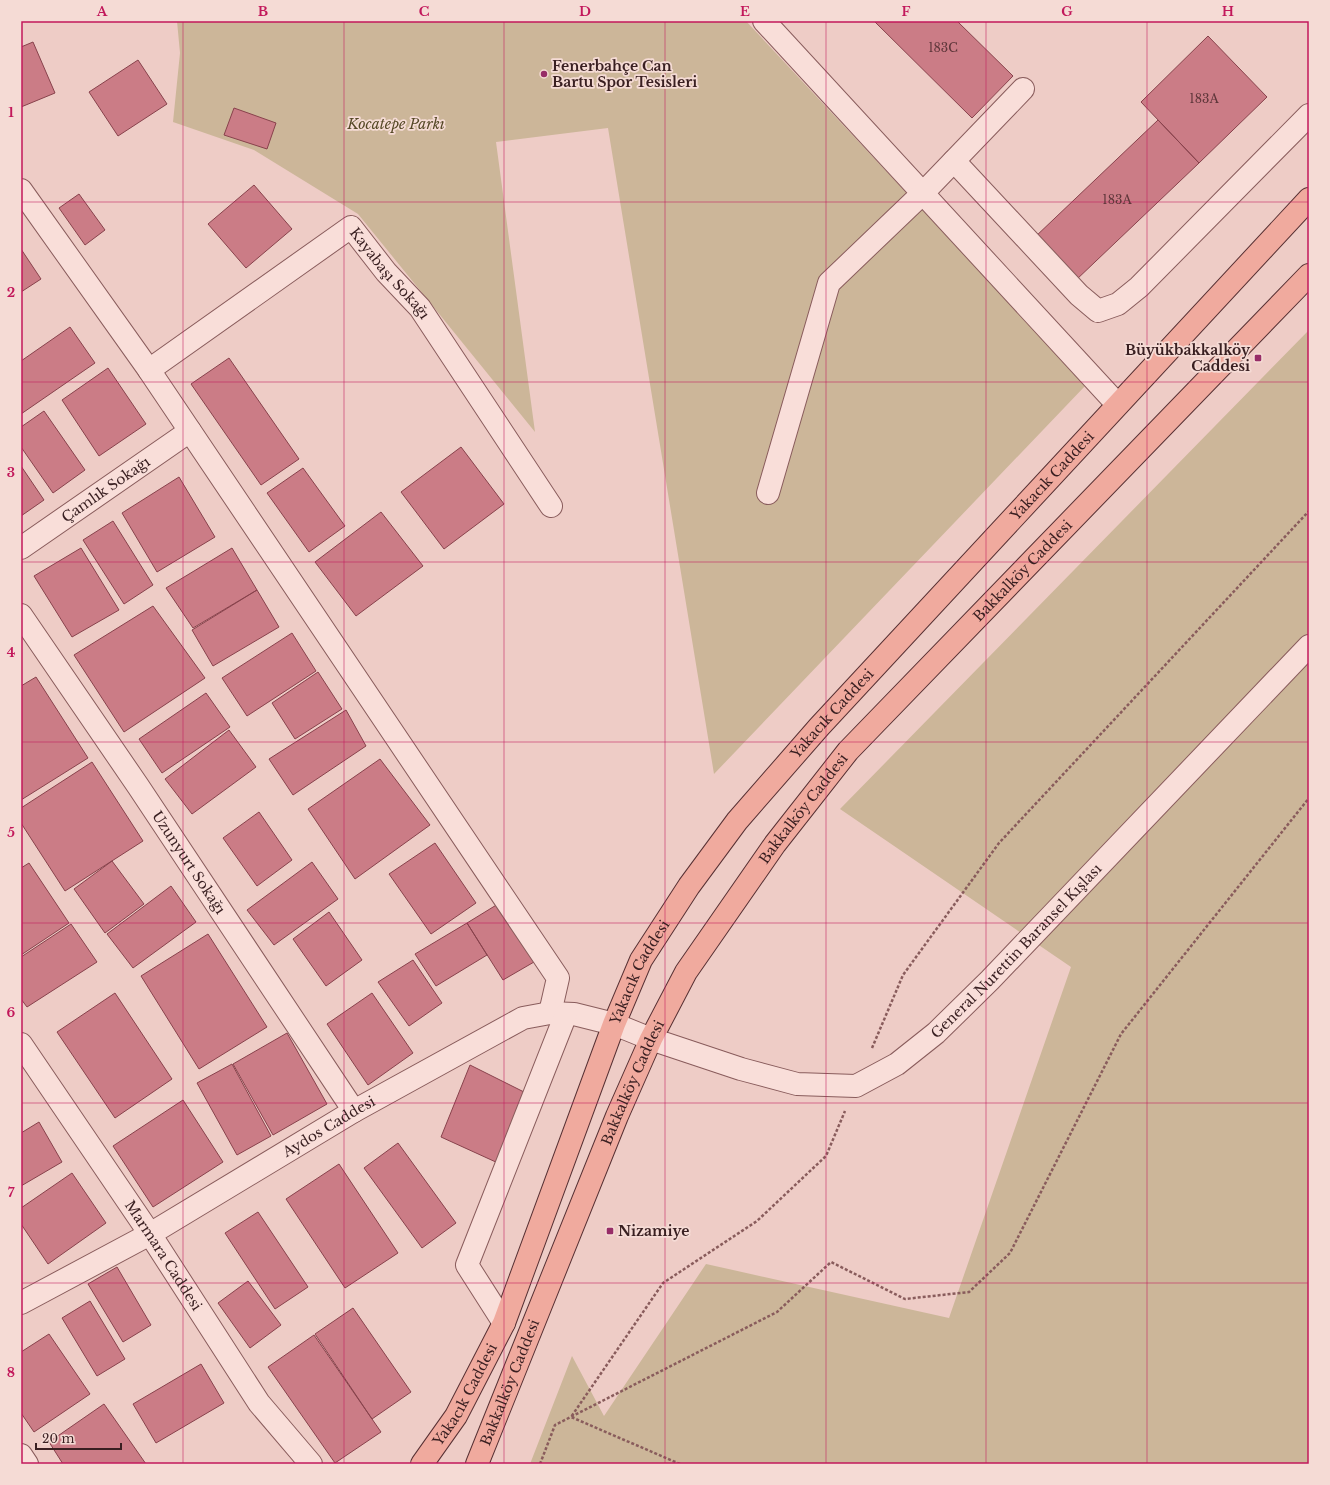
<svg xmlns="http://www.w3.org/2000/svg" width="1330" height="1485" font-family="'Libre Baskerville',serif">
  <rect width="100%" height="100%" fill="#eeccc6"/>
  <path fill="#ccb699" d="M177,21H746L1086,385L714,774L608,128L496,142L535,432L358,214L254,150L173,122L180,53Z
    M1309,330V1464H530L572,1356L604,1416L706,1264L949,1318L1071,967L840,809Z"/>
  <path fill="#cb7c86" stroke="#88424c" d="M874,21H957L1013,76L972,118Z
    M1208,36L1267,97L1199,163L1141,102Z
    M33,42L55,93L21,107V47Z
    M138,60L167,104L118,136L89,92Z
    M234,108L276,123L267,149L224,135Z
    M1158,120L1199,163L1075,281L1034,238Z
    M254,185L292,229L246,268L208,224Z
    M79,194L105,230L85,245L59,208Z
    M21,249L41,279L21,292Z
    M70,327L95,363L21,414V361Z
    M229,358L299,459L261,485L191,384Z
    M108,368L146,424L99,456L62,400Z
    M44,411L85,470L53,493L21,447V427Z
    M461,447L504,504L444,549L401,492Z
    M21,466L44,500L21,516Z
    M303,468L345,526L309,552L267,493Z
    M179,477L215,537L157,572L122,513Z
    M381,512L423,566L356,616L315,562Z
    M113,521L153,585L124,604L83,540Z
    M81,548L119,610L72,637L34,576Z
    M232,548L257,590L193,628L166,588Z
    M257,590L279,627L213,666L192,630Z
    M153,606L205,678L124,732L74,655Z
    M292,633L316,671L247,716L222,678Z
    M318,672L342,709L295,739L272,703Z
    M36,677L88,758L21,800V686Z
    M206,693L230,727L162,773L139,739Z
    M346,710L366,746L293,795L269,759Z
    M229,730L256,767L192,814L165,779Z
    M380,759L430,825L355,879L308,809Z
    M92,762L143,841L65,891L21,823V808Z
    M259,812L292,860L257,886L223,838Z
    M435,843L476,903L431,934L389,874Z
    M112,861L144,904L105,933L74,889Z
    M312,862L338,899L274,945L247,910Z
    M29,863L69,923L21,955V868Z
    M171,886L196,922L133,968L107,934Z
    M498,904L534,962L503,980L467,923Z
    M329,912L362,960L326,986L293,939Z
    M467,923L487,955L436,986L415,954Z
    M71,924L97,962L27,1007L21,999V957Z
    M208,934L267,1027L199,1069L141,976Z
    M413,960L442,1003L409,1026L378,982Z
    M115,993L172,1079L115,1118L57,1032Z
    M372,993L413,1053L368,1085L327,1024Z
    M287,1033L327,1104L273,1135L233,1064Z
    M232,1064L271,1136L237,1155L197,1083Z
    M470,1065L524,1092L498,1163L441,1137Z
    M183,1100L223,1162L153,1207L113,1146Z
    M39,1122L62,1162L21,1186V1133Z
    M398,1143L456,1223L422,1248L364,1168Z
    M339,1164L398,1253L345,1288L286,1199Z
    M72,1173L106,1223L48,1264L21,1224V1208Z
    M258,1212L308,1287L275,1309L225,1233Z
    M117,1267L151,1325L123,1342L88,1284Z
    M248,1281L281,1325L250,1348L218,1303Z
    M90,1301L125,1359L97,1376L62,1318Z
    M353,1308L411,1392L372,1419L315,1334Z
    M49,1334L90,1394L34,1432L21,1413V1352Z
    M314,1335L381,1432L335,1463L268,1367Z
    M201,1364L224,1403L156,1443L133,1404Z
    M104,1404L146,1464H63L49,1442Z"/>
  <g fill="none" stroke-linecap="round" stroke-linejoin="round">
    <defs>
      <g id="minor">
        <path d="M764,21L1117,404"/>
        <path d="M954,161L1079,295L1098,311L1118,304L1139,287L1309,115"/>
        <path d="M21,190L149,370L558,978L550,1013"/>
        <path id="s1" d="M149,370L351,227L386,272L420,308L551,506"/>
        <path d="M768,493L829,283L923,193L1023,89"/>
        <path id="s2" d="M21,548L190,431"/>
        <path id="s3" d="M21,615L138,786L354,1111"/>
        <path id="s4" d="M21,1044L150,1234L259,1403L311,1464"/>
        <path id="s5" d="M21,1303L150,1234L354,1111L523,1018L550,1013L574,1014L614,1024L651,1039L741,1069L797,1084L856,1086L897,1064L936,1033L990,980L1309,646"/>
        <path d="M504,1323L467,1265L566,1014"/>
        <path d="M21,1455L27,1464"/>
      </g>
      <g id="major">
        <path id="s6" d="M422,1464L456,1416L504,1323L614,1024L641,960L689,886L737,821L819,727L1309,199"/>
        <path id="s7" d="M477,1464L617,1116L651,1039L686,972L775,844L848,751L1309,275"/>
      </g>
    </defs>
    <use href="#minor" stroke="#895c5c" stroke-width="24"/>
    <use href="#major" stroke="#573033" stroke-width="24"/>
    <path stroke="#895c5c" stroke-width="2.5" stroke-dasharray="3 2" stroke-linecap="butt" d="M872,1048L903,975L999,843L1309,511
      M540,1464L555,1425L777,1312L831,1262L905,1299L969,1292L1010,1253L1121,1034L1309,798
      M680,1464L571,1417L663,1283L757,1221L826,1156L845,1111"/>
    <use href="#minor" stroke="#f9ded9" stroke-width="22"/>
    <use href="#major" stroke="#f0aa9e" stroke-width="22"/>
  </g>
  <path fill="none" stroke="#c2185b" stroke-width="1" stroke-opacity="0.55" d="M183,21V1464M344,21V1464M504,21V1464M665,21V1464M826,21V1464M986,21V1464M1147,21V1464M21,202H1309M21,382H1309M21,562H1309M21,742H1309M21,923H1309M21,1103H1309M21,1283H1309"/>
  <g fill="#972c67" stroke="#f5dbd5" stroke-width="1.5">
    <circle cx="544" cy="74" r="4"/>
    <rect x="1254" y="354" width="8" height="8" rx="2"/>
    <rect x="606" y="1227" width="8" height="8" rx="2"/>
  </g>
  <g text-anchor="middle" stroke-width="3.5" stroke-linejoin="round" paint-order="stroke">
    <g font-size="12" fill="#5e363a">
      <text x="943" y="52">183C</text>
      <text x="1204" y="103">183A</text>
      <text x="1117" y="204">183A</text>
    </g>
    <g font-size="14" font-weight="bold" fill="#391f21" stroke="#f5dbd5" text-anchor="start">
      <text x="552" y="71">Fenerbahçe Can<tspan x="552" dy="16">Bartu Spor Tesisleri</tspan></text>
      <text x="1250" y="355" text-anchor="end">Büyükbakkalköy<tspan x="1250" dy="16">Caddesi</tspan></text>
      <text x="618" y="1236">Nizamiye</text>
    </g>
    <g font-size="14" font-style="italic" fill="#554826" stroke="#f5dbd5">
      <text x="396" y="129">Kocatepe Parkı</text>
    </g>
    <g font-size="14" fill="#391f21" stroke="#f5dbd5">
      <text dy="5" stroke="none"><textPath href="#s1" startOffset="308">Kayabaşı Sokağı</textPath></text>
      <text dy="5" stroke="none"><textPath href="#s6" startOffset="1188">Yakacık Caddesi</textPath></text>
      <text dy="5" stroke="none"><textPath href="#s2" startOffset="103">Çamlık Sokağı</textPath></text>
      <text dy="5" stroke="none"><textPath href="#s7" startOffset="1060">Bakkalköy Caddesi</textPath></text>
      <text dy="5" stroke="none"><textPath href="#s6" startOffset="864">Yakacık Caddesi</textPath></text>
      <text dy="5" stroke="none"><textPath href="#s7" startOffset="736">Bakkalköy Caddesi</textPath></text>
      <text dy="5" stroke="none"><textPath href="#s3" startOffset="299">Uzunyurt Sokağı</textPath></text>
      <text dy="5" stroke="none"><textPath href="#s5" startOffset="1133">General Nurettin Baransel Kışlası</textPath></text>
      <text dy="5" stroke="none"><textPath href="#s6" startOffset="540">Yakacık Caddesi</textPath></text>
      <text dy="5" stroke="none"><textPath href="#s7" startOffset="412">Bakkalköy Caddesi</textPath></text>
      <text dy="5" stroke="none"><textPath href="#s5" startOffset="355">Aydos Caddesi</textPath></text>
      <text dy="5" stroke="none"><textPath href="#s4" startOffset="255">Marmara Caddesi</textPath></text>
      <text dy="5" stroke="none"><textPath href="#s7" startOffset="88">Bakkalköy Caddesi</textPath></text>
      <text dy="5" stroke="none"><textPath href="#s6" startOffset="82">Yakacık Caddesi</textPath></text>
    </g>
  </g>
  <rect width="1330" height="1485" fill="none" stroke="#f5dbd5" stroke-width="44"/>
  <path d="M36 1443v6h85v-6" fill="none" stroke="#391f21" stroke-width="2"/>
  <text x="42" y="1443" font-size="12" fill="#391f21" stroke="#f5dbd5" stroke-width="3" paint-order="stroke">20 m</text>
  <rect x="22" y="22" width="1286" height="1441" fill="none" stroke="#c2185b" stroke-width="1.5"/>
  <g font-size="13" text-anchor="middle" font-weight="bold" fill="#c2185b">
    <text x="102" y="16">A</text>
    <text x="263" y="16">B</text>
    <text x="424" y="16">C</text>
    <text x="585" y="16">D</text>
    <text x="745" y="16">E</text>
    <text x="906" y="16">F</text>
    <text x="1067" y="16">G</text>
    <text x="1228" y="16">H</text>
    <text x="11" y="117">1</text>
    <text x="11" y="297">2</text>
    <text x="11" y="477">3</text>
    <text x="11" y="657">4</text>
    <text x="11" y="837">5</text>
    <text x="11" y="1017">6</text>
    <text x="11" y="1197">7</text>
    <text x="11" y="1377">8</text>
  </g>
</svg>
